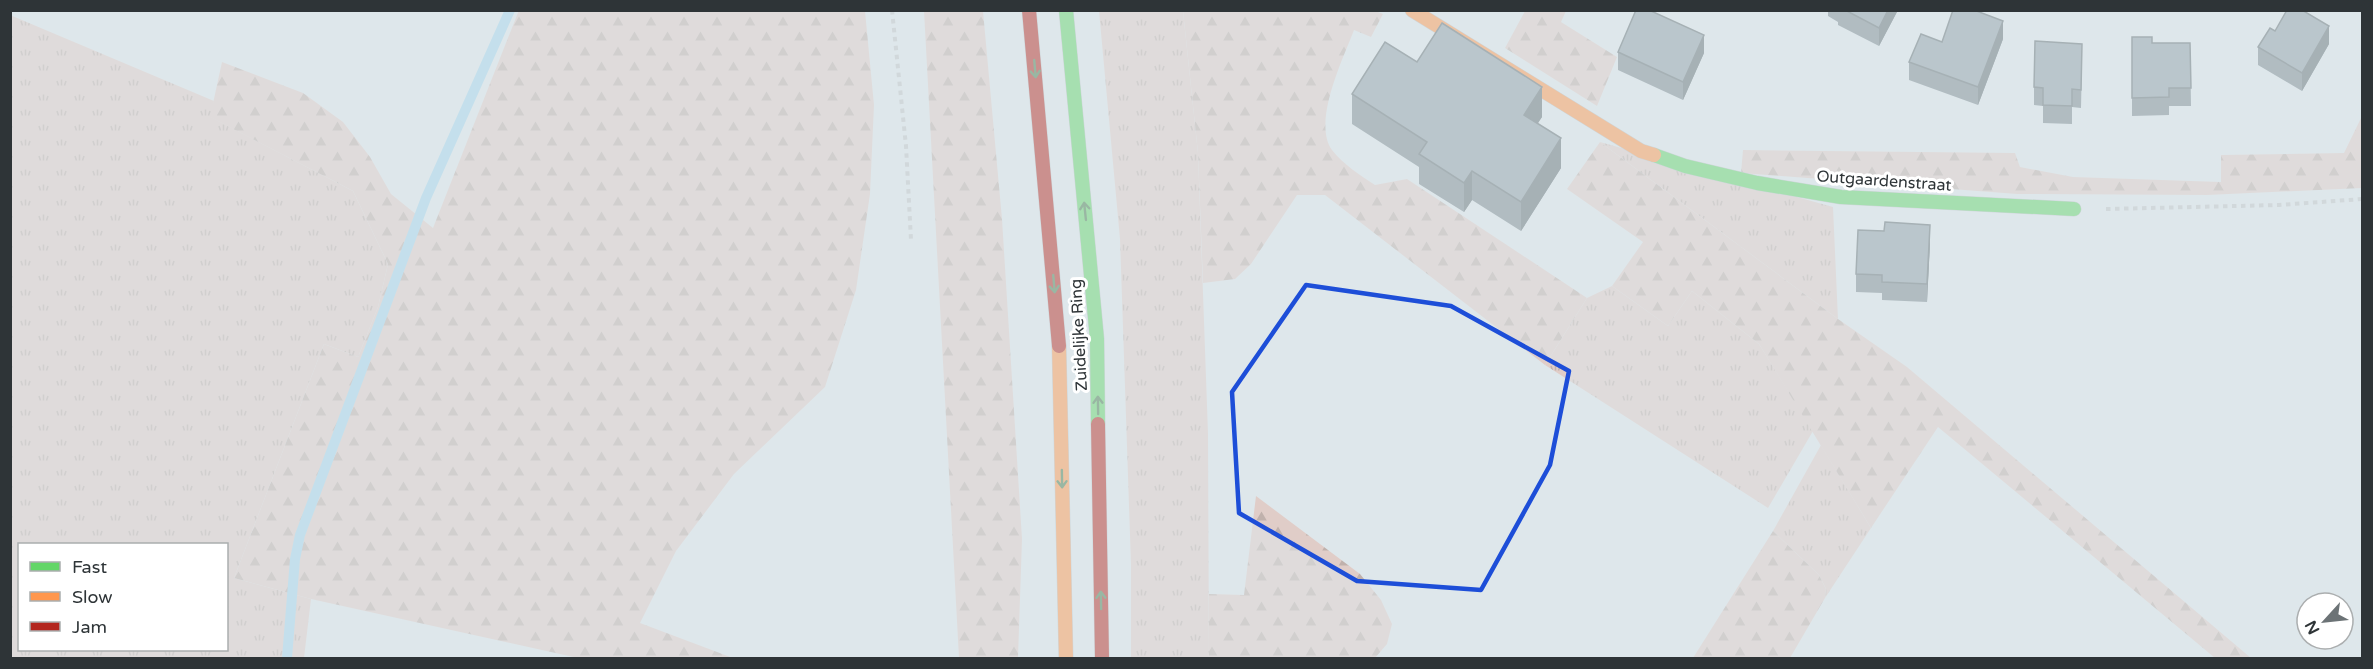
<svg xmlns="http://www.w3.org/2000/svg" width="2373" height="669" font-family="'Varela Round',sans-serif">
  <defs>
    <pattern id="grass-tufts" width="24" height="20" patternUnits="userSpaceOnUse" patternTransform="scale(1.5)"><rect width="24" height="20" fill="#e0cdc8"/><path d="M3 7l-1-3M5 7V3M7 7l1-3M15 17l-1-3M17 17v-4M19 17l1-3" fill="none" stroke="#c0b1ac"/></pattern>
    <pattern id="forest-firs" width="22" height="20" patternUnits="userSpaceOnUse" patternTransform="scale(1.5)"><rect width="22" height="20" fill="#e0cdc8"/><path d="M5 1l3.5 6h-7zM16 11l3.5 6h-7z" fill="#c0b1ac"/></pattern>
  </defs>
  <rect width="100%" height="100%" fill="#dee7eb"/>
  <path fill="url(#grass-tufts)" fill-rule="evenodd" d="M1099,11H1183L1198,153L1208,433L1209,658H1131V565L1120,239Z
    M10,15L214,101L211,117L353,191L388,264L378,307L358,357L324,344L234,578L311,599L304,658H11ZM20,544H226V650H20Z
    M1600,142L1833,207L1838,319Z
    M1612,286L1668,326L1692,291L1759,344L1813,431L1768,508L1545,365L1587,298Z
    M1821,445L1871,528L1825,598L1826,589L1819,575L1773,531Z"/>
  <path fill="url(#forest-firs)" d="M519,10L865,11L874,105L870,194L856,290L825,387L734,474L676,551L640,623L733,658H578L311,599L234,578L324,344L358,357L378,307L388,264L353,191L210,117L222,62L303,93L343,122L370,157L391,194L433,228Z
    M1373,10L1383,14L1371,37L1354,30C1343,59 1312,122 1332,150C1344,165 1360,175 1375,185L1407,179L1587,298L1545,365L1325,195H1297L1251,264L1235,279L1203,283L1198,153L1183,11Z
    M924,11H983L1002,219L1022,539L1018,658H959Z
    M1525,11H1566L1561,22L1617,57L1597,106L1505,48Z
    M2362,116V188L2207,195L2017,194L1741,173L1743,150L2015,153L2020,167L2073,177L2221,182V155L2344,153Z
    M1600,142L1838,319L1907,367L2251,658H2215L1938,427L1871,528L1759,344L1692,291L1668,326L1612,286L1643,242L1567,189Z
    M1256,496L1360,574L1381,600L1392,624L1387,644L1375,658H1209V594L1244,595Z
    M1773,531L1819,575L1826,589L1825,598L1790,658H1693Z"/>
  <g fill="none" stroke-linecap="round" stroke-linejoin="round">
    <path stroke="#a5d6ed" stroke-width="10" d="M287,658L295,559L300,535L426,198L510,10"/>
    <defs>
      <path id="fast" d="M1066,10L1097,339L1098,424
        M1654,155L1685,166L1757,183L1841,197L2074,209"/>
      <path id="slow" d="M1412,10L1641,151L1654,155
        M1059,346L1066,658"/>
      <path id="jam" d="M1029,10L1059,346
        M1098,424L1102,658"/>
    </defs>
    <use href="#fast" stroke="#bcc3c6" stroke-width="15"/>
    <use href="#slow" stroke="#bcc3c6" stroke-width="15"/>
    <use href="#jam" stroke="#bcc3c6" stroke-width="15"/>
    <path stroke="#c2c5c7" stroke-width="4" stroke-dasharray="4.5 4.5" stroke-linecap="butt" d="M892,10L906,146L911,240
      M2106,209L2279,205L2362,199"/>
    <use href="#fast" stroke="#63d668" stroke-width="14"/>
    <use href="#slow" stroke="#ff974d" stroke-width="14"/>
    <use href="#jam" stroke="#b3261e" stroke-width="14"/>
  </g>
  <path fill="#7a888f" d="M1828,10H1898L1879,46L1838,25V22L1828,16Z
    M2275,31L2329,44L2302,91L2258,65V47Z
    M2132,37L2152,43H2190L2191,106H2169V115L2132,116Z
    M2003,39L1978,105L1909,80V62Z
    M1618,52L1704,53L1683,100L1618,70Z
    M2082,61L2081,108L2072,107V124L2043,123V106L2034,105V87Z
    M1417,62L1542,117L1537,123L1561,168L1521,231L1472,200L1464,212L1419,184V167L1352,124V94Z
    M1930,243L1927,302L1882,300V293L1856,292V274Z"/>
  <path fill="#636f74" d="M1888,10H1898L1879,46V28Z
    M2003,21V39L1978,105V87Z
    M2329,26V44L2302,91V73Z
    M1704,35V53L1683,100V82Z
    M1542,87V117L1524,145V115Z
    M1561,138V168L1521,231V202Z
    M1472,171V200L1464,212V183Z
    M1930,225V243L1927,302V284Z"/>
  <path fill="#8e9ea6" stroke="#636f74" stroke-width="1.5" d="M1636,10H1649L1704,35L1683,82L1618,52Z
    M1845,10H1888L1879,28Z
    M1953,10H1974L2003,21L1978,87L1909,62L1921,34L1942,42Z
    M2287,10H2302L2329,26L2302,73L2258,47L2270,28L2275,31Z
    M1442,23L1542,87L1524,115L1561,138L1521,202L1472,171L1464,183L1419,154L1427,142L1352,94L1385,42L1417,62Z
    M2132,37H2152V43H2190L2191,88H2169V97L2132,98Z
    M2035,41L2082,44L2081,90L2072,89V106L2043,105V88L2034,87Z
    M1885,222L1930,225L1927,284L1882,282V275L1856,274L1858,230L1884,231Z"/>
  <defs><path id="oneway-shaft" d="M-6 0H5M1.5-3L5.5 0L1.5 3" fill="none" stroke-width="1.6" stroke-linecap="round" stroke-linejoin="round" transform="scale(1.5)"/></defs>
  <g stroke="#467d4d">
    <use href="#oneway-shaft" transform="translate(1035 69) rotate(85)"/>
    <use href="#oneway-shaft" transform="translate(1085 211) rotate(-96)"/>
    <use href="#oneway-shaft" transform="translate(1054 284) rotate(85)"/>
    <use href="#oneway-shaft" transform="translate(1098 405) rotate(-91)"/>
    <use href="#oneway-shaft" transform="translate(1062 479) rotate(89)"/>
    <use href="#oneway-shaft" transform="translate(1101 600) rotate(-91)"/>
  </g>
  <path d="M0 0H2373V669H0ZM1306,285L1451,306L1569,371L1550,465L1481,590L1357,581L1239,513L1232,392Z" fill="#dee7eb" fill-opacity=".55" fill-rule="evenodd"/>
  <path fill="none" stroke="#1d4ed8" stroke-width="4.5" stroke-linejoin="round" d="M1306,285L1451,306L1569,371L1550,465L1481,590L1357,581L1239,513L1232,392Z"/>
  <g text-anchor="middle" stroke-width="6" stroke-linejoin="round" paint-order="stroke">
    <g font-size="16" fill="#2e3437" stroke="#fff">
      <text transform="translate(1884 180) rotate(4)" y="6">Outgaardenstraat</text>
      <text transform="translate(1078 335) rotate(-93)" y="6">Zuidelijke Ring</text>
    </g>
  </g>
  <rect width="2373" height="669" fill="none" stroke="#2e3437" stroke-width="24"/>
  <rect x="18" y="543" width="210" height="108" fill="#ffffff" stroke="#abaeaf" stroke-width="1.5"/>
  <rect x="30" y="562" width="30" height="9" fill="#63d668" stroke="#abaeaf" stroke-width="1.5"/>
  <text x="72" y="573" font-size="18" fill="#2e3437">Fast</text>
  <rect x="30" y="592" width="30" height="9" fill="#ff974d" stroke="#abaeaf" stroke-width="1.5"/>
  <text x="72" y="603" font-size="18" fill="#2e3437">Slow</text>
  <rect x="30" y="622" width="30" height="9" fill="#b3261e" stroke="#abaeaf" stroke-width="1.5"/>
  <text x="72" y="633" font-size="18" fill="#2e3437">Jam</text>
  <g transform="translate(2325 621) rotate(243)"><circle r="28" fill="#ffffff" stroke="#abaeaf" stroke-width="1.5"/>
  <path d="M0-4.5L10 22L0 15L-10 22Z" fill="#6c7376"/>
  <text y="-9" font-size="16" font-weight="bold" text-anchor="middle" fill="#2e3437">N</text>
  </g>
</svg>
